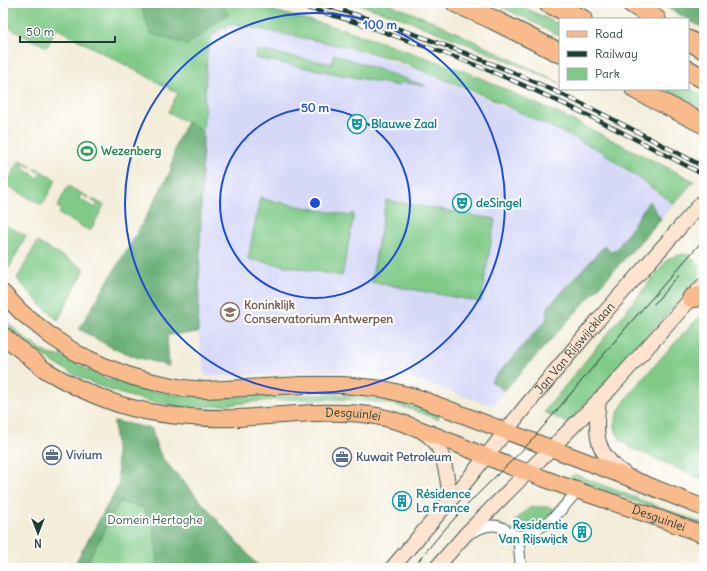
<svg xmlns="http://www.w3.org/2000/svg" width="707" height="571" font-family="Delius,sans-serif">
  <rect width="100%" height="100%" fill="#fff"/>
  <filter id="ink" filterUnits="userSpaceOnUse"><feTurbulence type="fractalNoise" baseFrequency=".025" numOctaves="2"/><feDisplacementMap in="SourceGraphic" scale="8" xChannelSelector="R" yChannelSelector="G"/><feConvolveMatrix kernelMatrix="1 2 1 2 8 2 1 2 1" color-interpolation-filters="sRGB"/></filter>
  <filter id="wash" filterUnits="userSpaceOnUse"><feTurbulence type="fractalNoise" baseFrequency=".012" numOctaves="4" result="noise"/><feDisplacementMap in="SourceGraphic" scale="16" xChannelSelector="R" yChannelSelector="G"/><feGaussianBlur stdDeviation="0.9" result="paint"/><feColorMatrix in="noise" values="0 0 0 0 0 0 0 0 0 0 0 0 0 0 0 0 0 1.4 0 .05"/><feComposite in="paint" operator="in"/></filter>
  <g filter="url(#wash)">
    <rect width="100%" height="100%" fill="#f3edd9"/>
    <path fill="#d6d8f8" d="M233,24L348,47L432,75L555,129L601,151L674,204L504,391L492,406L415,379L383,374L336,373L205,376L198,333L203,137L207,51L212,35L221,29Z"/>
    <path fill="#80ca88" stroke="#50845e" d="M3,3H143L141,6L228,14L221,3H243L346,30L467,72L572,120L694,181L674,204L622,166L601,151L494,100L461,86L390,58L348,47L233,24L221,29L212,35L207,51L203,137L199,129L168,112L178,93L56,28L47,47C37,42 6,30 3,19C2,15 3,8 3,3Z
      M355,3H386L433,21L560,83L472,46L404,19Z
      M492,3H515L560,25V36L523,17Z
      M257,50L332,64L334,54L426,86L400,82L399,86L255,58Z
      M688,88L704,96V109L664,89H688Z
      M20,160L32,166L31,167L24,164L22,168L39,178L41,173L35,170L36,168L56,180L42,205L6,185Z
      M68,186L88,197V198L81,194L79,199L96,208L98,204L92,200V199L104,205L90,231L59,214L61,209L57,207Z
      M260,197H262V199L351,216V214H354L342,276L248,259Z
      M386,200L495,219L481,302L371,282Z
      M3,224L26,236L9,268L3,262Z
      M37,242L85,269L58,320L42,306L17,279Z
      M683,254L689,255L700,266L698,280L568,423L544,412L669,258Z
      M704,312V480L629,447C621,441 614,434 615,422C618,406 637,385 648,373C666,352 685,332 704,312Z
      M3,317L11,326L26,339L48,354L63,357L102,377L121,383L145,390L191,396L219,397L337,394L361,395L397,401L440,414L438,419C424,414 410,408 395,405C351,397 306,398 262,401C239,403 215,407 192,407C181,407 170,405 159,403C101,393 44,364 3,322Z
      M114,421L152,429C154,440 157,449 163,459L260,568H69L73,567L119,485Z
      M574,474L704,524V527L618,495L567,480Z
      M535,507H548L555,509L547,517L526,530L514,522L529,508Z"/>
    <path fill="#68ae74" stroke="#447654" d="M143,3H201V5L205,8L217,3H221L228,14L187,45L150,33L141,6Z
      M660,3H704V29Z
      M187,122L199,129L203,137L198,333L167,335L169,366L136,357L112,348L79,329L141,226L170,172L176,143Z
      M649,201L661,219L504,391L491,381L546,320L548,307L604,246L611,252L617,249Z
      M114,421L152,429C154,440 157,449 163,459L260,568H155L158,561L154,531L155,523L147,515L144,508L120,502L84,568H69L73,567L119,485Z"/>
  </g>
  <g filter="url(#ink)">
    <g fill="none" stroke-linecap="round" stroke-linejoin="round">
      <defs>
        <path id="street" d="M470,533C480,528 492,522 503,528C507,530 511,534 516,535C522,537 527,534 531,532C551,524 564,507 577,491
          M518,536L521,568"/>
        <g id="secondary">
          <path d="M599,399C595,435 594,452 625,474"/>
          <path d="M423,432C426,434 430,437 433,440C446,454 447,483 451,501"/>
          <path id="s1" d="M392,568L465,483L525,407L599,319L704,200"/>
          <path d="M436,568L465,535L611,388L704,284"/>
        </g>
        <g id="primary">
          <path d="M3,293L21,312L52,337L78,354L106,367L133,377L154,382L183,388L206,390L303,385H343L383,389L416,397L632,479L704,508"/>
          <path id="s2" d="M3,335C13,344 23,352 33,360C38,364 42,368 47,371C65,382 88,393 107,400C148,416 194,419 238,418C282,416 327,409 371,415C402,420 430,434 459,445C477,453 495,460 512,467C535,474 556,484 579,491C621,505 663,519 704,535"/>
        </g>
        <path id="highway" d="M456,3L492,19L560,53
          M548,3L582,19
          M631,3L656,19
          M688,40L704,49
          M688,70L704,79
          M635,89L704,124
          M692,298L704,296"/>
      </defs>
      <use href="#street" stroke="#3f574d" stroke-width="12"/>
      <use href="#secondary" stroke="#3f574d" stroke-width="16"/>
      <use href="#primary" stroke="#3f574d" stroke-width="18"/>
      <use href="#highway" stroke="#3f574d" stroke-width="21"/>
      <use href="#street" stroke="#fff" stroke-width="10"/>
      <use href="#secondary" stroke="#fde4d1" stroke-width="14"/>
      <use href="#primary" stroke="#fabb8c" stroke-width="16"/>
      <use href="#highway" stroke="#fabb8c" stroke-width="19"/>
      <path stroke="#1f3d34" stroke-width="1" d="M654,304L679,275
        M413,568C436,538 462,509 489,483C503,469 517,456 531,441L630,323L704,239"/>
      <defs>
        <path id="rail" d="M289,3C311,9 333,15 355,22C384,32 413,42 441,52C532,85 619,130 704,175
          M317,3C386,23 453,47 519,75C582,102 643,135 704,167"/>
      </defs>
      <use href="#rail" stroke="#1f3d34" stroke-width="4.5"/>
      <use href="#rail" stroke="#fff" stroke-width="3" stroke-dasharray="9" stroke-linecap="butt"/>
    </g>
  </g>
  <g fill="none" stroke="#1d4ed8" stroke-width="2">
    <circle cx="315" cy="203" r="95"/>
    <circle cx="315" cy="203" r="190"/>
  </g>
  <defs>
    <symbol id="theatre-ring" viewBox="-11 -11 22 22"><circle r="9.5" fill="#fff" stroke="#0f9aa8" stroke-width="1.5"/><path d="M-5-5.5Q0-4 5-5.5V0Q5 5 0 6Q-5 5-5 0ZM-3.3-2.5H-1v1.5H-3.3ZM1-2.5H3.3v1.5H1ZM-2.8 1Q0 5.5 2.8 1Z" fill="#0f9aa8"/></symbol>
    <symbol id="stadium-ring" viewBox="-11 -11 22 22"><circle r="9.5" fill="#fff" stroke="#2e9e5b" stroke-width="1.5"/><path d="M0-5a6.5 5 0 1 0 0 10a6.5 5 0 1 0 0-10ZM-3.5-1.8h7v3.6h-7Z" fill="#2e9e5b"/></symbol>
    <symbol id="school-ring" viewBox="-11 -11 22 22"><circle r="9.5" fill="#fff" stroke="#8d6e63" stroke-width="1.5"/><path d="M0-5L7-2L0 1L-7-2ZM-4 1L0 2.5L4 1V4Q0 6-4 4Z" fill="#8d6e63"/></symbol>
    <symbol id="office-ring" viewBox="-11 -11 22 22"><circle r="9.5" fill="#fff" stroke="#5c6f8a" stroke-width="1.5"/><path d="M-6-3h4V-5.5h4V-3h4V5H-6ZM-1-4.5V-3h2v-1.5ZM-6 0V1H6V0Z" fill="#5c6f8a"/></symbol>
    <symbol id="building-ring" viewBox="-11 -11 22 22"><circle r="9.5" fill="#fff" stroke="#0f9aa8" stroke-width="1.5"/><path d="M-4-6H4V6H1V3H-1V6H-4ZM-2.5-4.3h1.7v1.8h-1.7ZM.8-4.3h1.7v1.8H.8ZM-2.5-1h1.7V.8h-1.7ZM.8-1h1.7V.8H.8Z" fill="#0f9aa8"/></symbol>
  </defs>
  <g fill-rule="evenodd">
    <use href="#theatre-ring" x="346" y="113" width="22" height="22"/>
    <use href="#stadium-ring" x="76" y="140" width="22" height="22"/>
    <use href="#theatre-ring" x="451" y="192" width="22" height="22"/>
    <use href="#school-ring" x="219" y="301" width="22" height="22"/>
    <use href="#office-ring" x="41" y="444" width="22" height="22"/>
    <use href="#office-ring" x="331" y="446" width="22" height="22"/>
    <use href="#building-ring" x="391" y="490" width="22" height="22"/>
    <use href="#building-ring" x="571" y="521" width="22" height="22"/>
  </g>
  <g text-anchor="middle" stroke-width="4" stroke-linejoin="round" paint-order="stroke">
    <g font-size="12" font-weight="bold" fill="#0d838f" stroke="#fff" text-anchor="start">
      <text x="371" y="128">Blauwe Zaal</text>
      <text x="476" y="207">deSingel</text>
      <text x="416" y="498">Résidence<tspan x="416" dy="14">La France</tspan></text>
      <text x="568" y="529" text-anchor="end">Residentie<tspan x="568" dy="14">Van Rijswijck</tspan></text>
    </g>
    <g font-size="12" font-weight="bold" fill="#27864d" stroke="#fff" text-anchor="start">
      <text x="101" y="155">Wezenberg</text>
    </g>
    <g font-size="12" font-weight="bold" fill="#785e54" stroke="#fff" text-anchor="start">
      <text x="244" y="309">Koninklijk<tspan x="244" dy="14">Conservatorium Antwerpen</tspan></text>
    </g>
    <g font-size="12" fill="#1f3d34" stroke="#fff">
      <text dy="4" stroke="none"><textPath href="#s1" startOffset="286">Jan Van Rijswijcklaan</textPath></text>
      <text dy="4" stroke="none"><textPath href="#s2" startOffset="372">Desguinlei</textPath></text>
      <text dy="4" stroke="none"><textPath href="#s2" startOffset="696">Desguinlei</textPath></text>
    </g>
    <g font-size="12" font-weight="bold" fill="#4e5e75" stroke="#fff" text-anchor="start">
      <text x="66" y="459">Vivium</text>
      <text x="356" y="461">Kuwait Petroleum</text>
    </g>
    <g font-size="12" fill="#376049" stroke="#fff">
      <text x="155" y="524">Domein Hertoghe</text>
    </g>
  </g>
  <circle cx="315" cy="203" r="6" fill="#1d4ed8" stroke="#fff" stroke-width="2"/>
  <g font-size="12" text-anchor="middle" font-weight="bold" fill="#1d4ed8" stroke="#fff" stroke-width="4" stroke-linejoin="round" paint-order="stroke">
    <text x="380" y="29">100 m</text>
    <text x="315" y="112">50 m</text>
  </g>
  <rect width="707" height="571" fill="none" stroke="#fff" stroke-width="16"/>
  <rect x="559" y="18" width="130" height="72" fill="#ffffff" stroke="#a5b1ae"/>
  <rect x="567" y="31" width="20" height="6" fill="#fabb8c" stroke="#a5b1ae"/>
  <text x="595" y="38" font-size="12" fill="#1f3d34">Road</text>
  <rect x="567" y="51" width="20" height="6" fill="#1f3d34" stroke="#a5b1ae"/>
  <text x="595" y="58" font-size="12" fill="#1f3d34">Railway</text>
  <rect x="567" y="68" width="20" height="12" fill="#80ca88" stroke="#a5b1ae"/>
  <text x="595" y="78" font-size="12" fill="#1f3d34">Park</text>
  <g transform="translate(38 533) rotate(180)" stroke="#ffffff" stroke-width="3" paint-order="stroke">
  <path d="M0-3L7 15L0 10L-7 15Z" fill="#1f3d34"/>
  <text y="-6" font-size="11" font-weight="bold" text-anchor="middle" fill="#1f3d34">N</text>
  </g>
  <path d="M20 36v6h95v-6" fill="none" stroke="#1f3d34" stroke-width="2"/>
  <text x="26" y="36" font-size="12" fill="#1f3d34" stroke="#ffffff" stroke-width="3" paint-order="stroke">50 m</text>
</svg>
